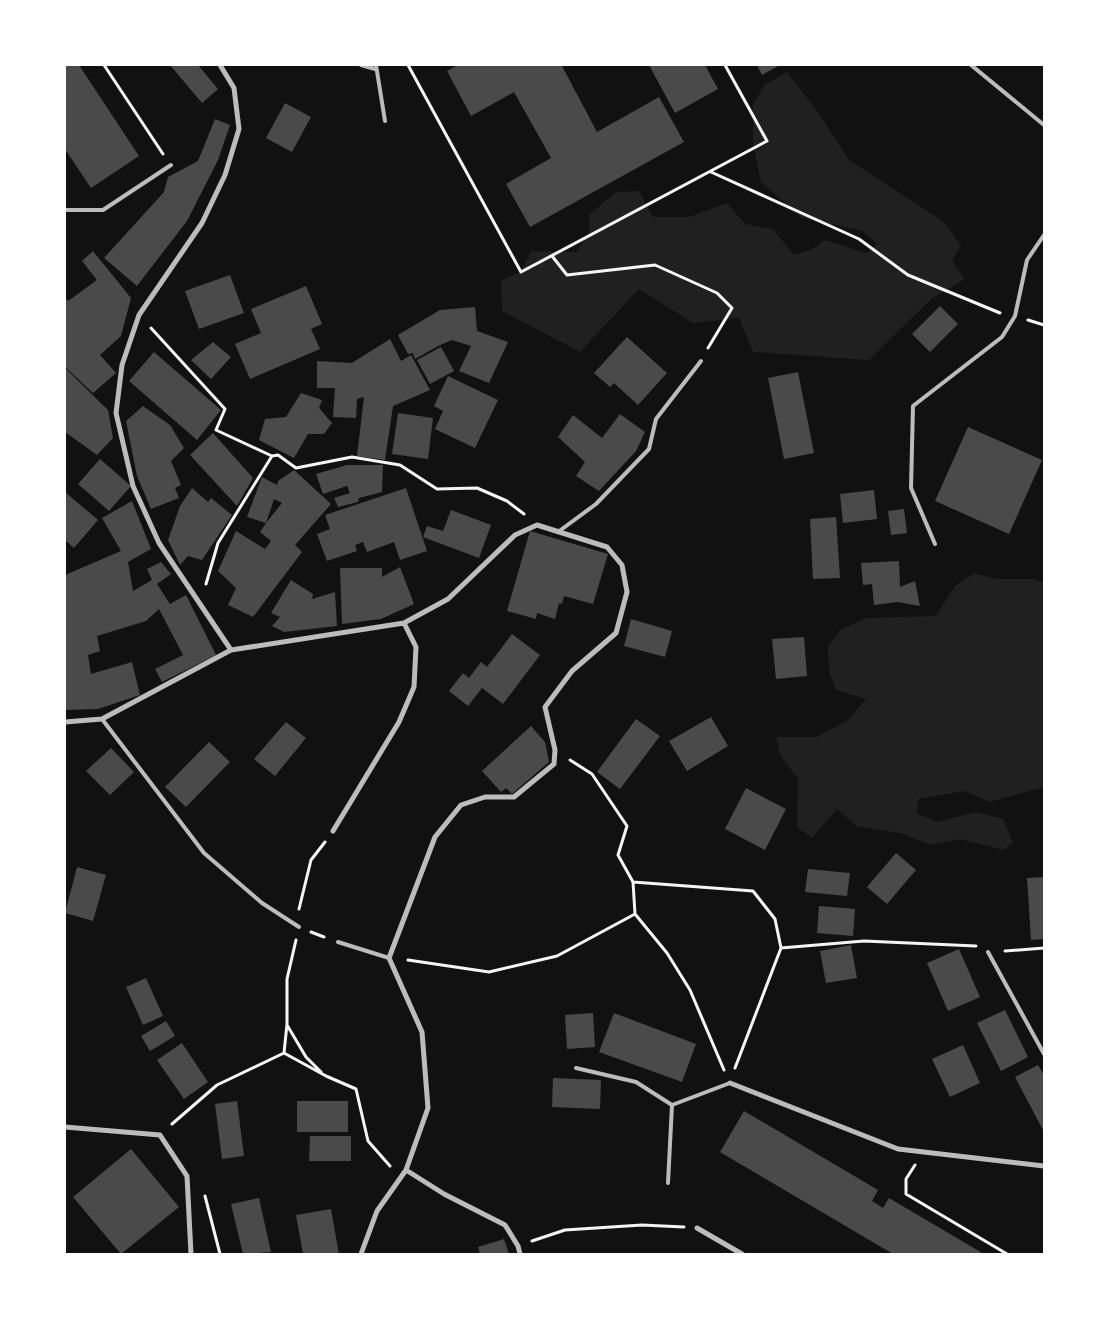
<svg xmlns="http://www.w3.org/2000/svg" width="1109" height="1319" font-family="'Source Sans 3',sans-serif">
  <rect width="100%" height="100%" fill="#111"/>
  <path fill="#202020" d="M787,72L818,112L849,160L943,221L961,245L952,261L965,279L931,299L869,360L753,352L739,318L693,323L639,289L580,352L502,311L501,280L521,272L531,251L576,252L589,233V215L616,192L639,191L653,217H689L727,203L745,224L773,229L794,255L813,249L824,240L867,253L877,244L863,231L802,218L761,182L753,144V105L764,85Z
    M974,573L995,579H1033L1044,583V787L990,802L965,791L919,799L916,813L937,822L976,812L1003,819L1013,842L1004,850L960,839L932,845L900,833L856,826L837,809L812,838L797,827L798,779L780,755L776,737H816L847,721L866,699L836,690L829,672L828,646L840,630L866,618L936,616L955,586Z"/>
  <path fill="#4a4a4a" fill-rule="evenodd" d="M65,65H79L139,156L91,188L65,149Z
    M170,65H198L218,89L202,103Z
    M458,65H564L562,66L597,132L659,97L684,142L530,227L506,184L551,158L514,92L471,116L447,71Z
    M649,65H705L718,89L675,113Z
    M757,65H780L762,75Z
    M285,103L311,117L292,152L266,138Z
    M215,119L230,125L218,160L187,221L137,286L104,258L164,192L168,177L198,161Z
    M93,251L131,298L121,336L100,355L116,373L93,393L65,367V297L68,301L97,280L82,261Z
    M230,275L244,313L199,329L185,291Z
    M306,286L322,324L311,329L320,349L250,379L235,344L261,333L251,309Z
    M940,306L958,324L930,352L912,334Z
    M475,307L477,331L508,342L489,383L459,371L471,346L452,340L438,346L415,359L413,353L408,354L398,335L440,310Z
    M627,337L667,373L638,405L614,383L610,387L594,373Z
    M390,339L401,361L411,355L430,390L393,406L385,460L357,456L364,397L357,399L356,418L333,417L335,388H317V361L352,363Z
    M213,342L231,357L211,379L191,360Z
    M441,347L454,371L430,384L417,360Z
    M154,352L221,410L197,440L129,381Z
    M65,368L108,410L113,438L97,455L65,432Z
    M798,372L814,453L784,459L768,378Z
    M448,376L498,400L475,448L435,429L443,411L434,406Z
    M301,393L322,400L319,408L332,423L324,434H308L294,458L259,440L265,419L286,417Z
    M143,406L170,425L184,448L171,461L181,485L175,488L179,498L151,509L137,476L126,421Z
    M398,413L433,418L428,459L392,454Z
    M620,414L645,432L636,451L599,491L576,476L585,462L558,437L573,415L602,438Z
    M968,427L1042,460L1009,534L935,501Z
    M213,433L253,478L237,506L190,455Z
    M100,459L131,486L109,511L78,484Z
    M347,465H383L382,492L359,498L358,502L338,507L334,498L350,493L347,486L323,494L316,474Z
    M294,470L331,504L295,545L302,552L253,617L228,605L236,588L218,571L236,531L265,549L271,541L260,532L266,523L247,517L262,477L277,485L278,481ZM274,499L282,503L266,523Z
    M192,488L208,502L211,498L232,515L202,560L188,556L180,565L168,540L180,506Z
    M406,488L427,551L400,560L394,542L367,552L363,542L355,545L357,551L327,561L317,534L330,529L325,515Z
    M874,490L877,519L843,523L840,494Z
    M65,492L98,520L74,548L65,540Z
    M132,501L151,549L128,562L133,591L152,580L147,569L161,562L171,574L157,584L170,604L186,595L216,655L162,682L155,669L183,655L159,609L146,621L97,636L100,651L88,655L91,674L132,662L140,695L98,709L65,710V575L121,551L102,518Z
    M904,509L907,533L891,535L888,511Z
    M451,510L491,525L479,558L423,537L427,526L443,531Z
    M836,517L840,578L813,579L810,519Z
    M530,531L608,554L593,604L564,596L562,604L559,603L555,619L537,613L536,619L507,611Z
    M899,561L900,587L915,581L920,606L898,602L874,605L872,584L863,585L861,563Z
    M400,567L414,604L381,619L342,624L340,568H382V577Z
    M291,580L313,594L312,599L335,592L337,626L284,632L272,626L280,617L271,613Z
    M631,619L672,631L665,657L624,646Z
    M512,634L540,655L503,704L482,688L468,706L449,691L463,673L469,678L481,662L487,667Z
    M804,637L807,676L776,679L772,639Z
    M711,717L728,746L687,771L669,741Z
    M636,719L660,736L620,789L597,772Z
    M286,722L306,738L275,776L254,759Z
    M531,726L545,742L549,762L512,794L506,788L501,792L482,771Z
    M209,742L230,762L186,807L165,787Z
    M111,748L134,772L110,795L86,771Z
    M746,788L786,809L765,850L725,829Z
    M896,853L916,870L887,904L867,887Z
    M77,867L106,875L93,921L65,913Z
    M808,869L850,873L847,896L805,892Z
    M1044,877V939L1031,940L1027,878Z
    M819,906L855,909L853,936L817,933Z
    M851,945L857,978L826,983L820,951Z
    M959,949L980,997L948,1011L927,963Z
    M146,978L163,1016L143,1025L126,987Z
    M1005,1010L1028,1057L1001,1071L977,1023Z
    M593,1013L595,1047L567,1049L565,1015Z
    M614,1013L696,1044L682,1082L599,1052Z
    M166,1021L175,1036L150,1051L141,1036Z
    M182,1043L208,1082L184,1099L157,1060Z
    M963,1045L980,1083L950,1097L932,1059Z
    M1038,1065L1044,1075V1132L1015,1077Z
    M553,1078L601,1080L600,1109L552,1107Z
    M237,1101L244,1156L222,1159L215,1104Z
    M297,1101H348V1132H297Z
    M744,1111L878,1190L872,1201L883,1208L889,1198L984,1254H893L720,1152Z
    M310,1136H351V1161H309Z
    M131,1149L179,1207L121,1254L73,1197Z
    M259,1198L271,1252L243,1254L231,1204Z
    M331,1209L339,1254H303L296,1215Z
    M504,1239L509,1254H480L478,1247Z"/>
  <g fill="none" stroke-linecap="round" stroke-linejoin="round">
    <path stroke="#f5f5f5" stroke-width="3" d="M104,65L163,154
      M408,65L521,272L767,141L725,65
      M711,172L859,239L908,275L1000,313
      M552,256L567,275L655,265L717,293L732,308L708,348
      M1028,320L1044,325
      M151,328L225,409L216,430L272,456L278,455L296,468L352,457L400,465L437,489L477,488L507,501L524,514
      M206,584L218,543L272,456
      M570,760L592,774L627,826L618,855L633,882L753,891L775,919L781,948L864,941L976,946
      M633,882L635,914
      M299,909L311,860L325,842
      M311,932L324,937
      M1005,951L1044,948
      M408,960L489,972L557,956L635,914L667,953L690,990L724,1070
      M287,1025L306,1057L321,1072
      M284,1053L287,1024V979L296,940
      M735,1068L781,948
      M172,1124L217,1085L284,1053L326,1076L356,1089L368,1141L390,1166
      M915,1165L906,1179V1194L1007,1254
      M205,1196L220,1254
      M532,1241L565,1230L642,1225L684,1227"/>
    <path stroke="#bcbcbc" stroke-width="4" d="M361,65L375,69
      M376,65L385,121
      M971,65L1044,125
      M65,210H103L171,165
      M558,532L596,504L649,449L656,419L701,361
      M935,544L911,488L913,406L1002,337L1015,316L1027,260L1044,235
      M102,719L204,853L262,903L299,927
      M338,942L389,958
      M988,952L1044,1054
      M576,1068L636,1082L672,1105
      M668,1183L672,1105L730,1083"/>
    <path stroke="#bcbcbc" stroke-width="5" d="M220,65L234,88L239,129L225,175L202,223L139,315L122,365L116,413L133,486L159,543L231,650
      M65,722L102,719L231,650L404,623L448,599L515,535L537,525L607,547L622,565L627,592L616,633L572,671L545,707L555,750L554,764L514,797H485L461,805L435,837L389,958L422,1032L428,1108L406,1170L377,1211L361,1254
      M333,831L399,722L414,687L416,647L404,623
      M730,1083L898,1149L1044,1166
      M65,1127L160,1135L187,1176L191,1254
      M406,1170L444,1194L505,1225L518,1246L520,1254
      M697,1228L742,1254"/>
  </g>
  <rect width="1109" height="1319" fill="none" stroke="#ffffff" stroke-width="132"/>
</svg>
